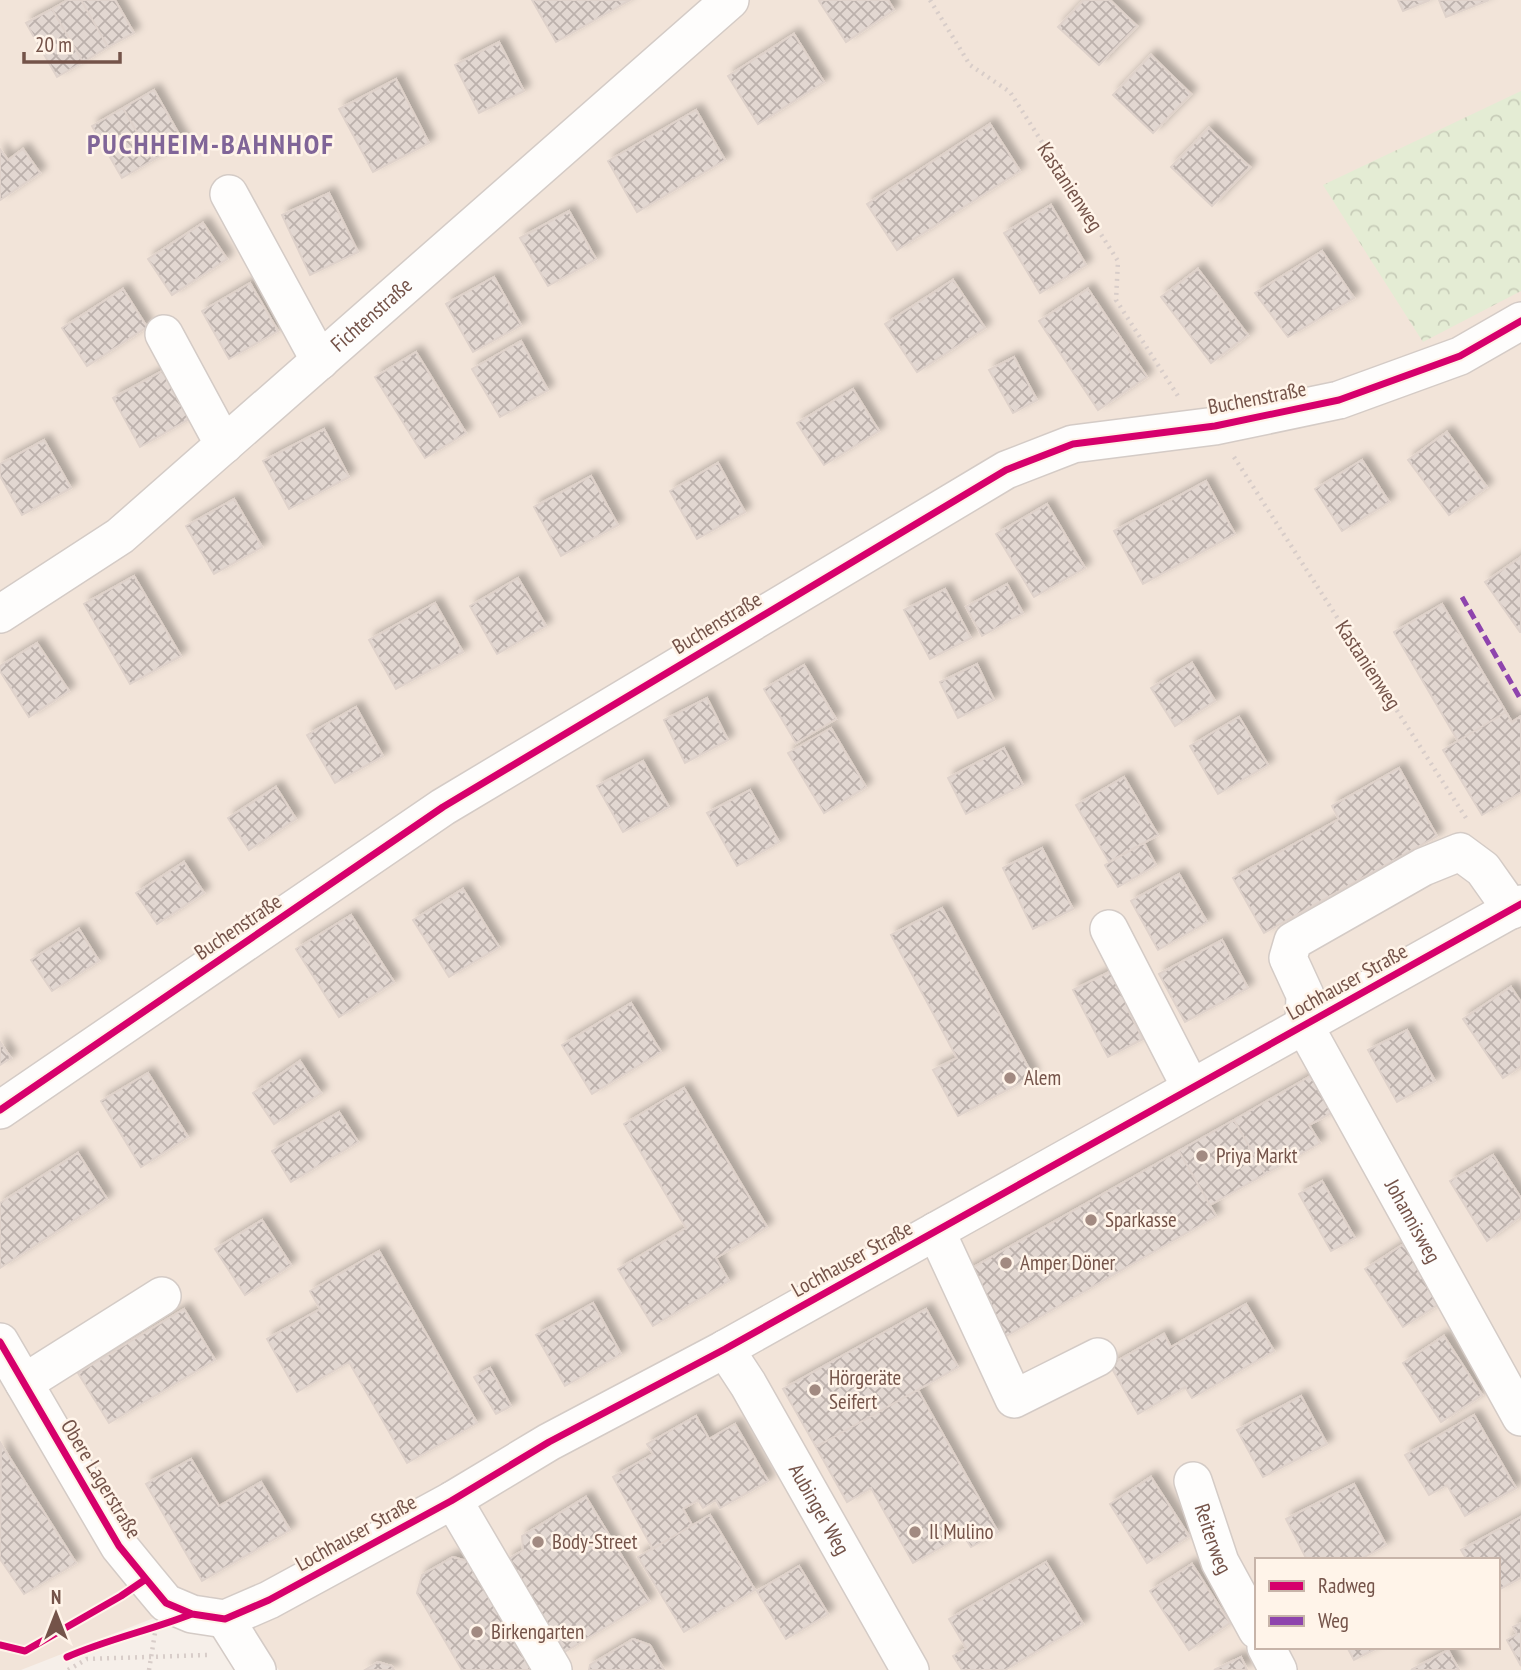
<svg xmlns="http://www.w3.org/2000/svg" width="1521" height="1670" font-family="'PT Sans Narrow',sans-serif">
  <defs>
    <pattern id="forest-crowns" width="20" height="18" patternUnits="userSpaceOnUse" patternTransform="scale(1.75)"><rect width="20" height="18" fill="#e4ecd4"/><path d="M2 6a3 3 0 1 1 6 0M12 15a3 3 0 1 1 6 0" fill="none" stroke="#c7ccb8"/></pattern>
    <pattern id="building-cross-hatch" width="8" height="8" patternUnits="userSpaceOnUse" patternTransform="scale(1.75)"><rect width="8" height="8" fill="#e2d7d1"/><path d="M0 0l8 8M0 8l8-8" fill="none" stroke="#bcb1ac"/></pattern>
    <filter id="shadow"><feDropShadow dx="6" dy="-6" stdDeviation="3.5" flood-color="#0004"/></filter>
  </defs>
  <rect width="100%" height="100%" fill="#f6efe9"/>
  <path fill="#f2e4d9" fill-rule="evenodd" d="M0,0H1521V1670H279L210,1596L21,1670H0ZM1257,1560H1498V1647H1257Z"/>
  <path fill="url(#forest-crowns)" d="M1521,91V291L1423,342L1323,185Z"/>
  <path fill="url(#building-cross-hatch)" stroke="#dfd2cb" stroke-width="2" filter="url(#shadow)" d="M68,0H81L108,47L83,62L52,9Z
    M81,0H115L134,33L108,47Z
    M532,0H630L556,42Z
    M821,0H888L894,10L846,42L819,1Z
    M1084,0H1110L1137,26L1099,65L1058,27Z
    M1398,0H1430L1403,11Z
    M1439,0H1489L1446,17Z
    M52,9L83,62L57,77L26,23Z
    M794,34L824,82L758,124L728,76Z
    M499,42L524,91L479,113L455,65Z
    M1151,55L1191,94L1153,133L1113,95Z
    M396,79L429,143L373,172L339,109Z
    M154,90L184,143L153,160L123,108Z
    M123,108L153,160L122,178L92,126Z
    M696,110L725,160L637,212L608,161Z
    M990,124L1020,171L897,250L867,204Z
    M1209,128L1250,167L1212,206L1171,167Z
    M0,149L8,160L23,149L40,173L0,200Z
    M329,193L358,252L310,275L282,215Z
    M1051,205L1086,265L1040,293L1004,233Z
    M569,211L596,259L548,286L520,238Z
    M203,223L227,259L172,295L148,259Z
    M1322,251L1354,298L1288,337L1255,293Z
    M1198,269L1248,335L1211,363L1161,297Z
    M494,277L521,325L473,352L446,304Z
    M953,280L985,328L917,372L885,324Z
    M250,283L278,331L229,359L202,311Z
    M123,289L147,327L87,366L62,328Z
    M1088,289L1147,377L1098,410L1039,321Z
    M521,341L548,390L500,417L472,369Z
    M416,352L466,433L425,458L375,377Z
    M1014,357L1037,400L1013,413L989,370Z
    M162,371L189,419L140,447L113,398Z
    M853,389L879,431L824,465L797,423Z
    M324,429L349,477L289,509L263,461Z
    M1447,432L1487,487L1449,515L1408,460Z
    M44,440L71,488L22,515L0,476V464Z
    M1362,460L1389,502L1342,531L1315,489Z
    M718,463L745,512L697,539L670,491Z
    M591,476L618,525L561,556L534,507Z
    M1206,481L1235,534L1143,584L1114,531Z
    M234,499L262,547L214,574L186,526Z
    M1047,504L1085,568L1034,597L996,534Z
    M1521,557V632H1520L1485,582Z
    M134,576L181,656L130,684L84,604Z
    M518,578L546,626L497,654L470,606Z
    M1007,584L1023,613L982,636L966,607Z
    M945,589L971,638L930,659L904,610Z
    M435,603L463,652L396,689L369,640Z
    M1442,604L1506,712L1458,741L1394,632Z
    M37,643L69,691L29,717L0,671V666Z
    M1192,663L1215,701L1175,726L1151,688Z
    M977,664L994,700L958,718L940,682Z
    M804,665L836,719L796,743L764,689Z
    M707,698L728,740L685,763L664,720Z
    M356,707L383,756L335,783L307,735Z
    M1506,712L1512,722L1521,716V792L1482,815L1443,750Z
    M1239,717L1268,765L1218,794L1190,746Z
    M831,728L866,787L824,813L788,753Z
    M1004,748L1023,785L966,814L948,778Z
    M643,761L669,807L623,832L597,786Z
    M1399,768L1437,836L1264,933L1233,878L1339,819L1332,806Z
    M1124,777L1158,835L1109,862L1076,805Z
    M276,787L296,819L249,850L228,818Z
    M750,790L779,842L737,866L707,813Z
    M1144,843L1156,865L1118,887L1105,865Z
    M1042,848L1073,909L1033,929L1003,868Z
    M184,862L204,893L157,924L136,893Z
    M1179,874L1207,922L1158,950L1131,901Z
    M463,889L499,947L449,977L413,920Z
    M942,908L1033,1076L958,1116L933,1070L957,1058L891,935Z
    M351,915L394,982L339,1017L296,949Z
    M79,929L99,961L52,991L31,960Z
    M1222,940L1248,988L1185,1022L1159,974Z
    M1121,966L1142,1006L1129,1012L1143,1039L1108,1057L1073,990Z
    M1511,987L1521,1002V1066L1503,1078L1463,1019Z
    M631,1003L661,1052L592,1094L562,1045Z
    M1407,1030L1435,1081L1397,1102L1368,1050Z
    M0,1042L11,1058L0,1065Z
    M300,1061L321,1093L274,1124L253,1093Z
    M148,1073L188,1137L141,1167L101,1101Z
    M1314,1074L1335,1111L1309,1125L1320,1143L1265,1174L1234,1120Z
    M684,1088L767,1227L716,1258L729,1281L653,1326L618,1269L686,1228L624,1124Z
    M339,1112L358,1142L291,1182L272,1151Z
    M1234,1120L1265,1174L1210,1205L1179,1151Z
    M1179,1151L1216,1216L1001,1339L963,1273Z
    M78,1153L107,1199L0,1268V1203Z
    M1493,1155L1521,1198V1216L1487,1241L1450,1181Z
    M1322,1181L1355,1238L1331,1251L1299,1194Z
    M262,1220L291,1265L245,1295L215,1249Z
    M1407,1242L1444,1301L1403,1327L1365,1269Z
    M379,1251L477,1423L407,1463L349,1362L297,1392L267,1339L320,1309L310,1291Z
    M593,1303L621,1354L565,1386L536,1335Z
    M1246,1304L1274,1351L1192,1398L1185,1387L1138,1414L1110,1365L1164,1334L1171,1347Z
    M184,1309L215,1360L109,1423L78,1373Z
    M926,1309L958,1367L816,1447L783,1389Z
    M1444,1336L1482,1395L1441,1422L1403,1363Z
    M490,1368L511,1406L496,1414L474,1377Z
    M918,1390L998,1532L971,1547L963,1535L913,1563L871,1488L847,1502L816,1447Z
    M1301,1396L1327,1444L1263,1477L1237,1430Z
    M1474,1415L1516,1488L1465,1516L1447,1485L1429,1495L1405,1455Z
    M696,1416L709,1439L735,1424L768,1481L720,1508L716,1500L703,1508L698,1500L683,1509L692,1525L653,1549L613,1477L653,1454L647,1444Z
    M1,1444L76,1563L24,1594L0,1559Z
    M191,1459L219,1506L261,1482L290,1530L202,1581L146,1484Z
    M1151,1477L1189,1536L1147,1563L1110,1504Z
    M1354,1484L1386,1545L1359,1560H1307L1286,1519Z
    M586,1497L649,1601L563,1653L507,1560L523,1550L522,1536Z
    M710,1515L755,1590L684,1632L638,1557Z
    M1521,1517V1578L1498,1590V1560H1467L1461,1550Z
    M453,1557L474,1563L537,1670H462L417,1593L422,1575Z
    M1046,1562L1083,1624L1005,1670H962L953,1656L966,1648L949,1619Z
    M1192,1564L1230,1623L1189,1650L1150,1591Z
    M799,1566L828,1614L786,1639L757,1591Z
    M1521,1623V1666L1507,1640L1517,1634L1513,1627Z
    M633,1639L650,1645L664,1670H589L590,1665Z
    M1347,1647H1379L1354,1660Z
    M1448,1650L1459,1670H1411Z
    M1241,1657L1247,1670H1214Z
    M378,1662L392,1666L394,1670H365Z"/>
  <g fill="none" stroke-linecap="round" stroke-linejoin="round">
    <defs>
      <g id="minor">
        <path d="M229,194L320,361"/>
        <path d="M164,334L224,445"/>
        <path id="s1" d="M0,614L120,536L730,0"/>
        <path id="s2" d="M1512,910L1483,869L1460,852L1423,867L1293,941L1288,958L1305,995L1304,1025L1521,1417"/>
        <path d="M1109,929L1191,1088"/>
        <path d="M0,1110L443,807L1006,470L1073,444L1215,426L1339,400L1460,356L1521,321"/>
        <path d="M936,1231L1014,1399L1098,1357"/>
        <path d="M0,1342L119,1546L146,1579L166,1603L192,1614L225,1619L269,1600L451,1501L549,1442L725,1349L1521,904"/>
        <path id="s3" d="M725,1349L748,1384L910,1670"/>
        <path d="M24,1383L162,1296"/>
        <path id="s4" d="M1193,1481L1220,1562L1257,1630"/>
        <path d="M453,1500L553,1670"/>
        <path d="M225,1619L257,1670"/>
        <path d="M1266,1647L1278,1670"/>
      </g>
    </defs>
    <use href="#minor" stroke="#d4cbc6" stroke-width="40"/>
    <path stroke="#d8cdc9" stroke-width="4.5" stroke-dasharray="2 5" stroke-linecap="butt" d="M930,0L970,65L1010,92L1118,261L1116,300L1178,396
      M1234,457L1466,818
      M68,1670L87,1659L208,1655
      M149,1670L155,1633"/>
    <use href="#minor" stroke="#fefdfc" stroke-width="37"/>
    <path stroke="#8e44ad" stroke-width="5" stroke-dasharray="10 5" stroke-linecap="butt" d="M1462,597L1521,700"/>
    <defs>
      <path id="cycleway" d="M0,1110L443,807L1006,470L1073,444L1215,426L1339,400L1460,356L1521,321
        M0,1342L119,1546L146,1579L166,1603L192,1614L225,1619L269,1600L451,1501L549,1442L725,1349L1521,904
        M0,1645L25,1651L121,1596L146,1579
        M67,1657C108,1639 151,1630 192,1614"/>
    </defs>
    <use href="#cycleway" stroke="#fff4e9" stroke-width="11"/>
    <use href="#cycleway" stroke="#d6006c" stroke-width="7"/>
  </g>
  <g fill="#a28a81" stroke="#fff4e9" stroke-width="2.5">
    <circle cx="1010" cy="1078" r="7"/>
    <circle cx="1202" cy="1156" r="7"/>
    <circle cx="1091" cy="1220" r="7"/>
    <circle cx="1006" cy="1263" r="7"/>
    <circle cx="815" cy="1390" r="7"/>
    <circle cx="915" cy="1532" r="7"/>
    <circle cx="538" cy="1542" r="7"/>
    <circle cx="477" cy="1632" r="7"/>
  </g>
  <g text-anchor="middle" stroke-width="5" stroke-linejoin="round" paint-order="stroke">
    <g font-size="21" fill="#745349" stroke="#fff4e9">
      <text transform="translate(1070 187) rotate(57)" y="7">Kastanienweg</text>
      <text dy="7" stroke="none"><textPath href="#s1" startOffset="478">Fichtenstraße</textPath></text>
      <text transform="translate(1257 398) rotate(-11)" y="7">Buchenstraße</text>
      <text transform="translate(717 623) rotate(-31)" y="7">Buchenstraße</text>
      <text transform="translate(1368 665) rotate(57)" y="7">Kastanienweg</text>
      <text transform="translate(238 927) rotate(-34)" y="7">Buchenstraße</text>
      <text transform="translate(1347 982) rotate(-29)" y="7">Lochhauser Straße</text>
      <text dy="7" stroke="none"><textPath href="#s2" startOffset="581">Johannisweg</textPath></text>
      <text transform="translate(852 1259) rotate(-29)" y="7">Lochhauser Straße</text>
      <text transform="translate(101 1479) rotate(59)" y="7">Obere Lagerstraße</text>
      <text dy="7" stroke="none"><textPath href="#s3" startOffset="186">Aubinger Weg</textPath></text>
      <text transform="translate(356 1533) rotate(-29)" y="7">Lochhauser Straße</text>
      <text dy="7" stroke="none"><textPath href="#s4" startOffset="61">Reiterweg</textPath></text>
    </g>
    <g font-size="21" fill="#745349" stroke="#fff4e9" text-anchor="start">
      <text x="1024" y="1085">Alem</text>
      <text x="1216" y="1163">Priya Markt</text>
      <text x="1105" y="1227">Sparkasse</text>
      <text x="1020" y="1270">Amper Döner</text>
      <text x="829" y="1385">Hörgeräte<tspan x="829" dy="24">Seifert</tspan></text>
      <text x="929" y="1539">Il Mulino</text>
      <text x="552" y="1549">Body-Street</text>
      <text x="491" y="1639">Birkengarten</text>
    </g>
    <g font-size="28" font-weight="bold" letter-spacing="2" fill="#806598" stroke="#fff4e9">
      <text x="211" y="154">PUCHHEIM-BAHNHOF</text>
    </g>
  </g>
  <rect x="1255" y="1558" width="245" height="91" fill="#fff4e9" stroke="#c7b4a9" stroke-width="2"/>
  <rect x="1269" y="1581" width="35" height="10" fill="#d6006c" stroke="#c7b4a9" stroke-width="2"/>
  <text x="1318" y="1593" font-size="21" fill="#745349">Radweg</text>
  <rect x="1269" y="1616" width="35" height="10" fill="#8e44ad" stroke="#c7b4a9" stroke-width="2"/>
  <text x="1318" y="1628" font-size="21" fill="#745349">Weg</text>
  <g transform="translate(56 1614)" stroke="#fff4e9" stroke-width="5" paint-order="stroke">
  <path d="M0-5L12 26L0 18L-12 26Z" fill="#745349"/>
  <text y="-10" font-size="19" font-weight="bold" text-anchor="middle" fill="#745349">N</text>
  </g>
  <path d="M24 52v10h96v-10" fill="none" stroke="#745349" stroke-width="3.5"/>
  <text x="35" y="52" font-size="21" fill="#745349" stroke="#fff4e9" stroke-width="5" paint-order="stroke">20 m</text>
</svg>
